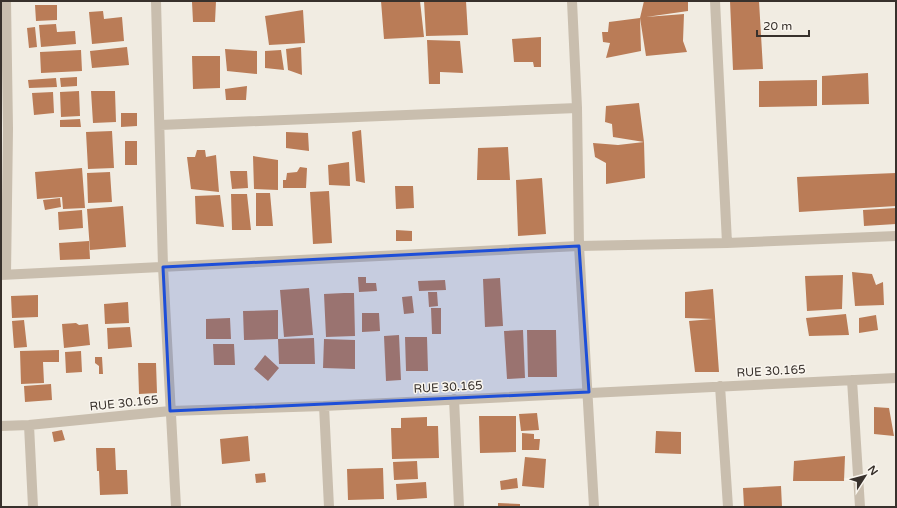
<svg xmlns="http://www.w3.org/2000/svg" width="897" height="508" font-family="'Varela Round',sans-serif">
  <rect width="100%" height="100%" fill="#f1ece2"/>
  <path fill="#ba7c57" d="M198,1H216L215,22H193L192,2Z
    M381,1H420L424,37L384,39Z
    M424,1H466L468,35L426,36Z
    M644,1H688V11L646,17L684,14L683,41L687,52L646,56L640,18Z
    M730,1H759L763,69L733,70Z
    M35,5H57V20L36,21Z
    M303,10L305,43L269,45L265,16Z
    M103,11L104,19L122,17L124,41L92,44L89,12Z
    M640,18L641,51L606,58L610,43L603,42L602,32H608L609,22Z
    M56,24L57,32L75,31L76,44L41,47L39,25Z
    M35,27L37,47L29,48L27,28Z
    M541,37V67H534L533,62H514L512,39Z
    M427,40L460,41L463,73L440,72V84H429Z
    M127,47L129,65L92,68L90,51Z
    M301,47L302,75L288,70L286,49Z
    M225,49L257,51V74L227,71Z
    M81,50L82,71L41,73L40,52Z
    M281,50L284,70L265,68V51Z
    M192,56H220V88L193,89Z
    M868,73L869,104L822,105V76Z
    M77,77V86L61,87L60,78Z
    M56,78L57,87L29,88L28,80Z
    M817,80V106L759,107V81Z
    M247,86L246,100H226L225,89Z
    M79,91L80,116L61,117L60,92Z
    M91,91H115L116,122L93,123Z
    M53,92L54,113L34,115L32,93Z
    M639,103L644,142L613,137L612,124L605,122L606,106Z
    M121,113H137V126L121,127Z
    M80,119L81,127H60V120Z
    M361,130L365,183L356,181L352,132Z
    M112,131L114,168L88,169L86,132Z
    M286,132L308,133L309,151L286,148Z
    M125,141H137V165H125Z
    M644,142L645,178L606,184V163L595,157L593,143L618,145Z
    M508,147L510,180H477L478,148Z
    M197,150H205L206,157L216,155L219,192L191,189L187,157H195Z
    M253,156L278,160V190L254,189Z
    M349,162L350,186L329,185L328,165Z
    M300,167L307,168L306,188H283V180H286L287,173L297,172Z
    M82,168L85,208L63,209L62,197L37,199L35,172Z
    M230,171H247L248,188L232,189Z
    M110,172L112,202L88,203L87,173Z
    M896,173V206L799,212L797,177Z
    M542,178L546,234L518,236L516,180Z
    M395,186H413L414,208L396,209Z
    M329,191L332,243L313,244L310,192Z
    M256,193H270L273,226H256Z
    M231,194H247L251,230H232Z
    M220,195L224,227L196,224L195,196Z
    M60,198L61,207L45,210L43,200Z
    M123,206L126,247L90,250L87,209Z
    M896,208V224L864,226L863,210Z
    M82,210L83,228L59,230L58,212Z
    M396,230L412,231V241H396Z
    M89,241L90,259L60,260L59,243Z
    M852,272L872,274L876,285L883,282L884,305L855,306Z
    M843,275L842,309L807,311L805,276Z
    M358,277H366V283H376L377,291L359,292Z
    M500,278L503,326L485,327L483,279Z
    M445,280L446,290L419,291L418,281Z
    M309,288L313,335L284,337L280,290Z
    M713,289L719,372H695L689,321L713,319L685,318V292Z
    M428,292H437L438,306L429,307Z
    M344,293H354L355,336L326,337L324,294Z
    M38,295V317L12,318L11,296Z
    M412,296L414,313L404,314L402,297Z
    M128,302L129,323L105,324L104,304Z
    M431,308H441V334H432Z
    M278,310V339L244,340L243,311Z
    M362,313H379L380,331L362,332Z
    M846,314L849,335L809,336L806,318Z
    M876,315L878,330L859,333V318Z
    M230,318L231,339H206V319Z
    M24,320L27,347L14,348L12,321Z
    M76,323L79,325L88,324L90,345L64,348L62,324Z
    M130,327L132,347L108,349L107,328Z
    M523,330L525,378L507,379L504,331Z
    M527,330H556L557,377H528Z
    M399,335L401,380L386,381L384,336Z
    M405,337H427L428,371H406Z
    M314,338L315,364H279L278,339Z
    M324,339L355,340V369L323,368Z
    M213,344H234L235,365H214Z
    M59,350V362H43L44,383L21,384L20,351Z
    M81,351L82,372L66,373L65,352Z
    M265,355L279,368L268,381L254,369Z
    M95,357H102L103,374H99V366L95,363Z
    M138,363H156L157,393L139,394Z
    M51,384L52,400L25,402L24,386Z
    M874,407L889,408L894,436L874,434Z
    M537,413L539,430L521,431L519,414Z
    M479,416H516V452L480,453Z
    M427,417V426H438L439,458L392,459L391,428H401V418Z
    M62,430L65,440L54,442L52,432Z
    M656,431L681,432V454L655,453Z
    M522,433L534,434V439H540L539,450H522Z
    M248,436L250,461L222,464L220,439Z
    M96,448H115L116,470H127L128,494L100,495L99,471H97Z
    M845,456L844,481H793L794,461Z
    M525,457L546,459L544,488L522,486Z
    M417,461L418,479L394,480L393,462Z
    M383,468L384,499L348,500L347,469Z
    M265,473L266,482L256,483L255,474Z
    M517,478L518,488L501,490L500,481Z
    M426,482L427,498L397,500L396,484Z
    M781,486L782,507H744L743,488Z
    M498,503L520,504V507H498Z"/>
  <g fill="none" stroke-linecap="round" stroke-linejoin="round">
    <path stroke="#c9beae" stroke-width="10" d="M6,1L8,129L6,274
      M156,1L163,267L176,507
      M572,1L577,108L579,246L594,507
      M715,1L727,243
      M160,125L577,108
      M1,275L579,246L727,243L896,236
      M852,380L860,507
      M720,386L728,507
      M454,399L459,507
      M324,406L329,507
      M29,425L33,507
      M1,426L29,425L170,411L324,406L896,378"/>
  </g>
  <path fill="#1d4ed8" fill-opacity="0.2" stroke="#1d4ed8" stroke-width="3" stroke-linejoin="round" d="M579,246L589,392L170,411L163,267Z"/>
  <g text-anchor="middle" stroke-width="3" stroke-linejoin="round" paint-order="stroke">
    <g font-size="12" fill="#38312c" stroke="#f9f5ee">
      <text transform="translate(771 371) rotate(-3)" y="4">RUE 30.165</text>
      <text transform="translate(448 387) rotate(-3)" y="4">RUE 30.165</text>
      <text transform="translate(124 403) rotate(-6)" y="4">RUE 30.165</text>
    </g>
  </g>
  <rect width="897" height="508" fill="none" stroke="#38312c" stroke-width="4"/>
  <g transform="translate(865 476) rotate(54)" stroke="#f9f5ee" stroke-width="3" paint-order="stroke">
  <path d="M0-3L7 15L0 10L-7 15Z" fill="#38312c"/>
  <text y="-6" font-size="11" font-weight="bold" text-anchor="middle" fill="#38312c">N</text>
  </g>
  <path d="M757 30v6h52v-6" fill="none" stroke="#38312c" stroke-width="2"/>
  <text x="763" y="30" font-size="12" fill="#38312c" stroke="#f9f5ee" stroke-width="3" paint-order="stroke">20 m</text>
</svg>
